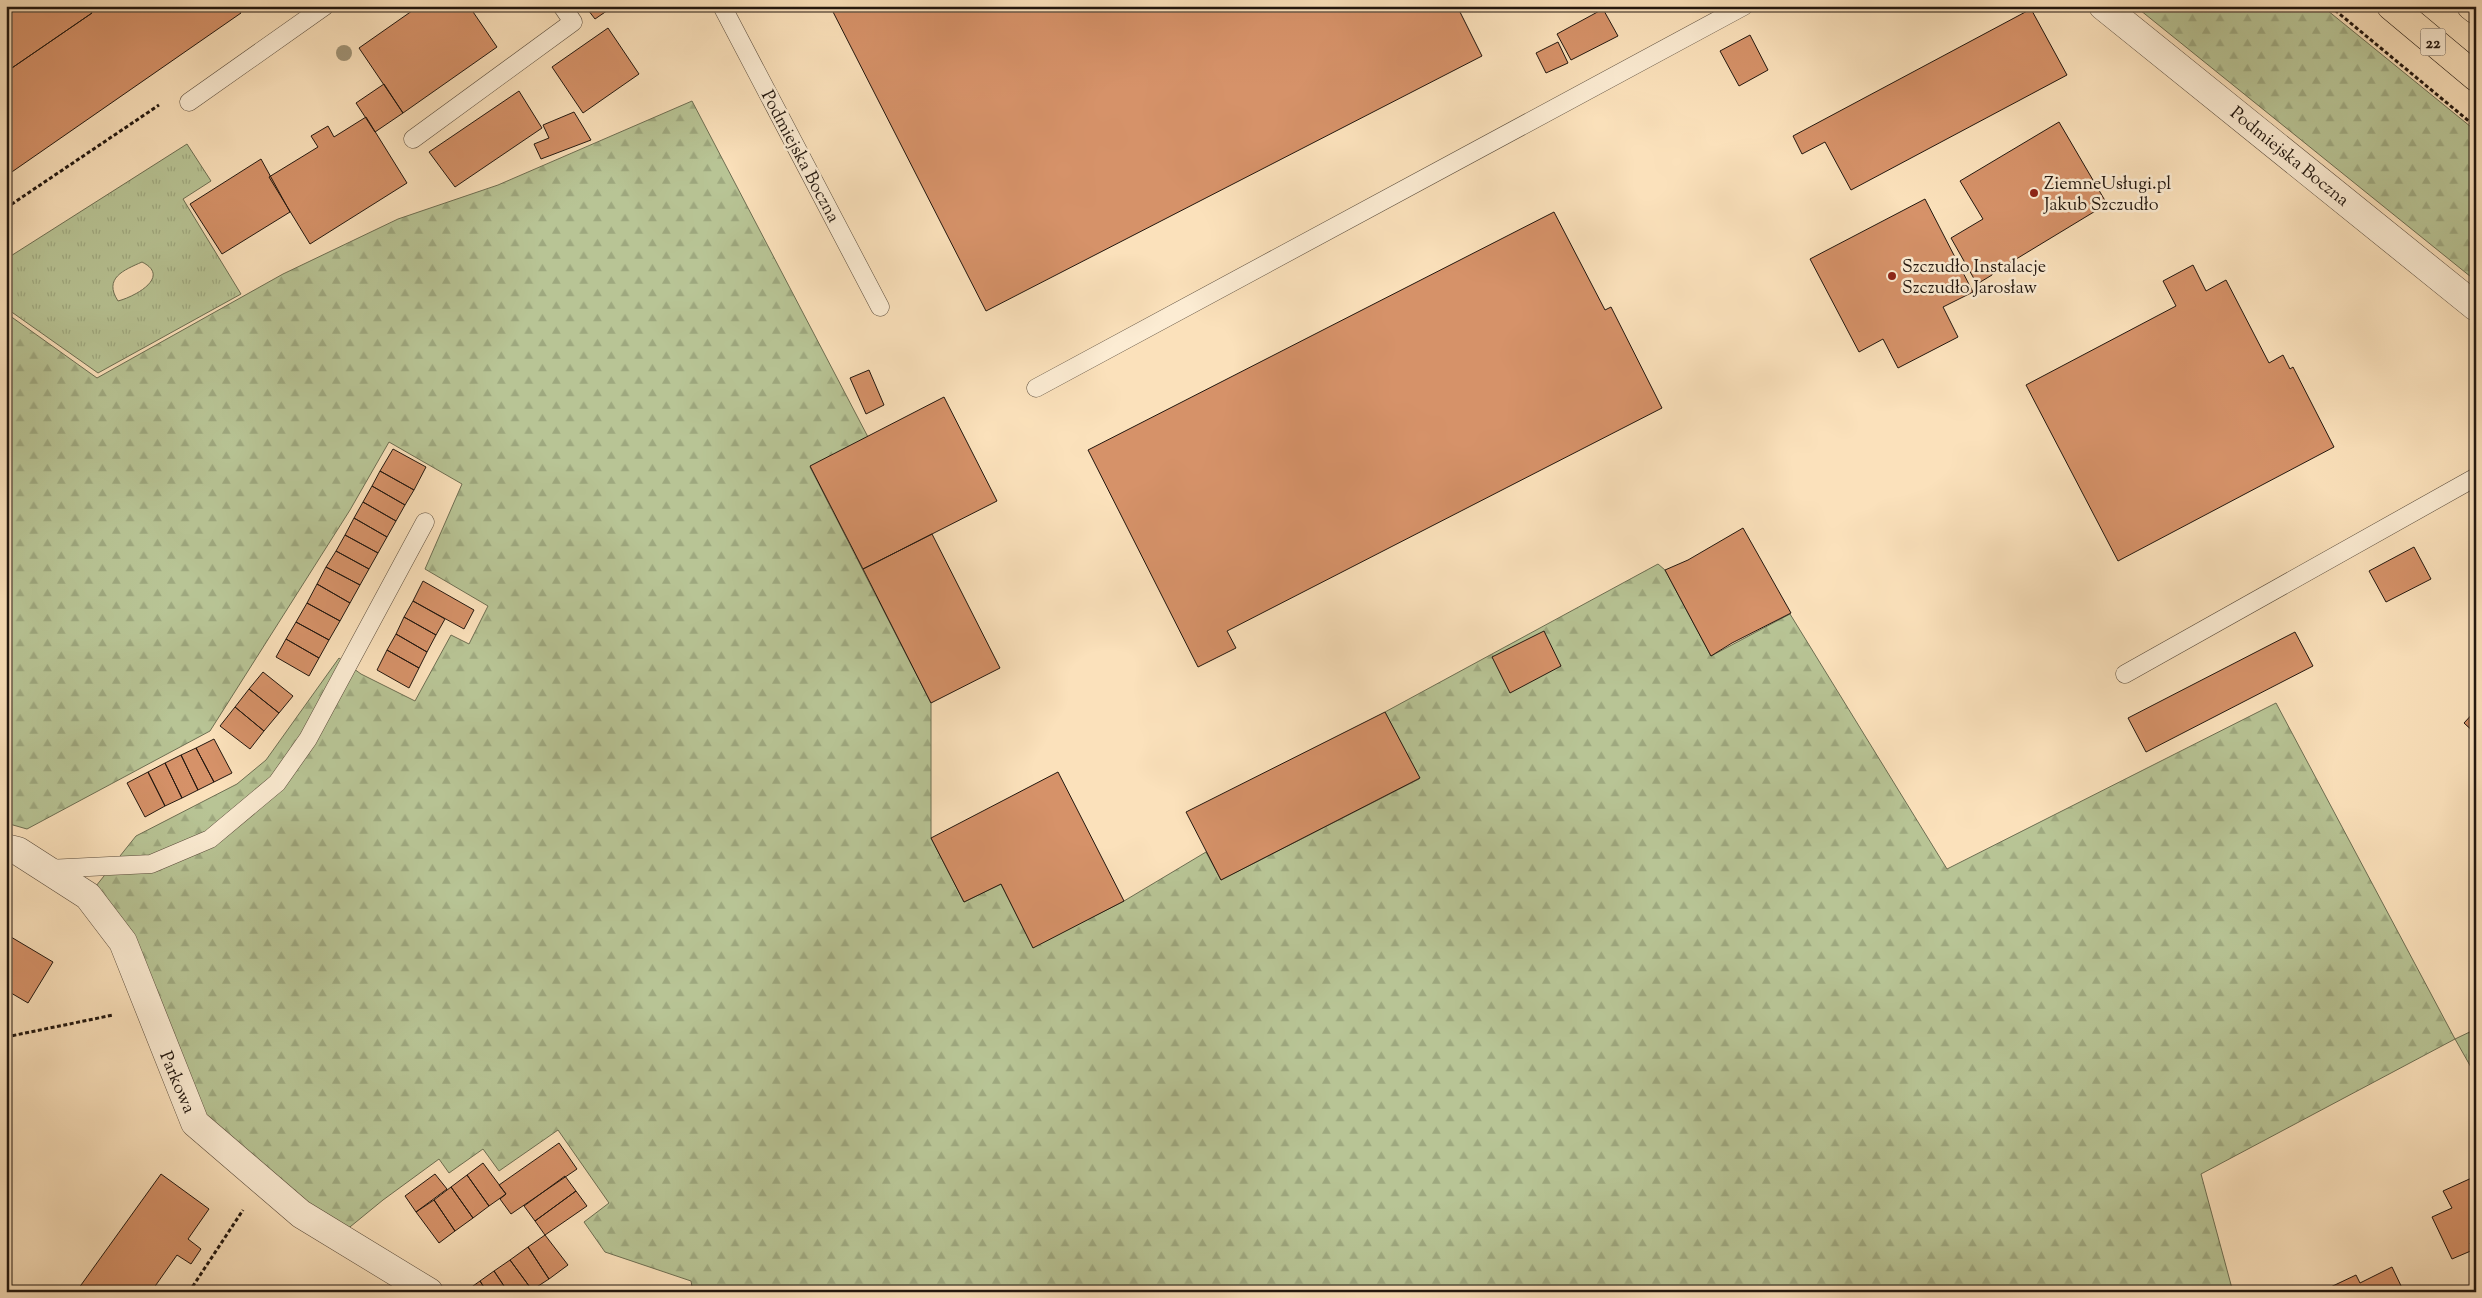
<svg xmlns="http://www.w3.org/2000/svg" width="2482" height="1298" font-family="'Sorts Mill Goudy',serif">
  <defs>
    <pattern id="grass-tufts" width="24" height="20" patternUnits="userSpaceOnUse" patternTransform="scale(1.25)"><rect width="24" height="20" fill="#b8c495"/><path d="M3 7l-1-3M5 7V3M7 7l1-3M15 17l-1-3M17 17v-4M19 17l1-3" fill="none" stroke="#9ea87f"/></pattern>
    <pattern id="forest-firs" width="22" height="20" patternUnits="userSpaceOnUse" patternTransform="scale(1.25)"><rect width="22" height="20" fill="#b8c495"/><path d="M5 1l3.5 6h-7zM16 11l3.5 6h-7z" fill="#9ea87f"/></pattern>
  </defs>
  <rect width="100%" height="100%" fill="#fbe1bb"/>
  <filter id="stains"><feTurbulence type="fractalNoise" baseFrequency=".004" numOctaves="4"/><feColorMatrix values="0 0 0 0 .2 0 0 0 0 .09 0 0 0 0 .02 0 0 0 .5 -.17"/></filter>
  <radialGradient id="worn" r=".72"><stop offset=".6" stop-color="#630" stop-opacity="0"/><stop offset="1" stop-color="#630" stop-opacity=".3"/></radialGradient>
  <path fill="url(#grass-tufts)" stroke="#6d6e52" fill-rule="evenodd" d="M187,144L211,181L183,199L241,294L98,373L6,308V259ZM142,262C172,277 134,297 118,301C103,278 124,270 142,262Z
    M2476,1029V1076L2455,1039Z"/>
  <path fill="url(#forest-firs)" stroke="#6d6e52" d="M2135,6H2322L2476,131V281Z
    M692,101L868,437L810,467L931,703V838L964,902L1001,884L1033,947L1124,901L1206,852L1221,880L1419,779L1385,712L1658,564L1665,570L1711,656L1790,614L1947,869L2276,703L2455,1039L2201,1174L2233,1292H693L691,1281L605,1252L584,1222L609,1203L558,1130L499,1171L483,1149L449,1173L439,1159L383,1200L345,1231L195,1123L88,896L136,836L237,784L266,760L339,658L361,674L415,701L451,635L469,644L488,606L425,569L462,484L389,442L350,510L210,731L27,829L6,823V313L97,378L283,274L398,219L498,185Z"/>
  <path fill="#d69269" stroke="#22170f" d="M6,6H87L92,13L6,72Z
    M87,6H236L241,13L6,176V72L92,13Z
    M419,6H469L497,47L403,113L359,48Z
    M585,6H614L595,19Z
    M830,6H1457L1482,56L986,311Z
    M1603,9L1618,36L1571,60L1557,34Z
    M2031,9L2067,75L1851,190L1825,142L1802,154L1793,136Z
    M608,28L639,74L583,113L552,67Z
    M1750,35L1768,70L1739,86L1720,51Z
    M1558,42L1568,63L1546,73L1536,53Z
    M384,84L403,113L375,132L356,103Z
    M519,91L542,128L455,187L429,152Z
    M574,112L591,140L541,159L534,144L549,138L543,125Z
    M366,117L407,183L310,244L269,177L318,147L311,136L328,126L334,137Z
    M2059,122L2107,204L2008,264L1995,269L1992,275L1977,284L1951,238L1983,219L1960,181Z
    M261,159L290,212L222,254L190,204Z
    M1925,199L1973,292L1943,307L1958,337L1898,368L1883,339L1859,352L1810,259Z
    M1554,212L1605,310L1611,307L1662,408L1227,631L1236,648L1198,667L1088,450Z
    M2193,265L2206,291L2226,280L2269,363L2283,355L2290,369L2293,367L2334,447L2118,561L2026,385L2176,306L2163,281Z
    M869,370L884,405L866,414L850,378Z
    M944,397L997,501L863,569L810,466Z
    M393,449L426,467L414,490L380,471Z
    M380,471L414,490L405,505L372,486Z
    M372,486L405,505L396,521L363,502Z
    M363,502L396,521L387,537L354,518Z
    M354,518L387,537L378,553L345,535Z
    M1743,528L1791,613L1732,643L1711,656L1665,570L1688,560Z
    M932,534L1000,668L931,703L863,569Z
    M345,535L378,553L369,569L336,551Z
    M2414,547L2431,579L2386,602L2369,571Z
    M336,551L369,569L360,585L326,567Z
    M326,567L360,585L350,603L317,584Z
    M423,581L474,610L464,629L413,601Z
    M317,584L350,603L340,621L307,603Z
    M413,601L445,619L436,635L404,617Z
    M307,603L340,621L329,640L296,622Z
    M404,617L436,635L427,652L396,634Z
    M296,622L329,640L319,658L286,639Z
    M1544,631L1561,666L1510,693L1492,657Z
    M2295,632L2313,666L2146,752L2128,718Z
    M396,634L427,652L419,668L387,650Z
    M286,639L319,658L309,676L276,657Z
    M387,650L419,668L409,688L377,670Z
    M263,672L293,696L279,713L249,689Z
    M249,689L279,713L264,731L235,707Z
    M235,707L264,731L250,749L220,726Z
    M2476,710V734L2464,723Z
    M1385,712L1420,778L1221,880L1186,812Z
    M214,739L232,773L214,782L196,748Z
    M196,748L214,782L198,790L181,755Z
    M181,755L198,790L182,798L165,763Z
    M165,763L182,798L165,806L148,772Z
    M148,772L165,806L145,817L127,783Z
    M1058,772L1124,901L1033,948L1001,884L964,902L931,838Z
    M6,934L53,962L28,1003L6,990Z
    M559,1143L577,1169L511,1214L500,1199L506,1194L499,1185Z
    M483,1163L506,1194L489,1206L467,1175Z
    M161,1174L209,1209L188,1239L201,1249L191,1264L177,1255L151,1292H76Z
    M435,1174L447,1189L416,1212L405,1196Z
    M467,1175L489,1206L473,1218L451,1187Z
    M565,1176L576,1191L535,1221L524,1206Z
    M2476,1176V1240L2470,1243L2473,1250L2452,1259L2432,1217L2452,1208L2443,1191Z
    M451,1187L473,1218L455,1231L434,1200Z
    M576,1191L587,1206L545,1235L535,1221Z
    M434,1200L455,1231L439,1243L416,1212Z
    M545,1235L568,1265L549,1279L528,1247Z
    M528,1247L549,1279L532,1290L510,1260Z
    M510,1260L532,1290L530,1292H508L494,1271Z
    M2392,1267L2404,1292H2320L2356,1275L2360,1283Z
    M494,1271L508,1292H487L480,1281Z
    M480,1281L487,1292H466V1291Z"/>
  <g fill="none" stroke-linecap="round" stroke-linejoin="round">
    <defs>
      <path id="service" d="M722,6L880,307
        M189,102L325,6
        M413,139L573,22L562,6
        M1036,388L1744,6
        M2125,674L2476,477
        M47,869L151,864L210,839L277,783L308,739L425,522"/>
      <path id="minor" d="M2103,6L2476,307
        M6,848L18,851L88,896L123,942L195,1123L301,1214L429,1292"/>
      <path id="primary" d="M2391,6L2476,77
        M2471,6L2476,10"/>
    </defs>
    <use href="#service" stroke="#584a3a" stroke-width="19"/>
    <use href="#minor" stroke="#584a3a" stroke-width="29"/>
    <use href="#primary" stroke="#22170f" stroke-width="29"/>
    <path stroke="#22170f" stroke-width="3" stroke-dasharray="4 2.5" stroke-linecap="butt" d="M2330,6L2476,127
      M2351,6L2356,11
      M6,208L159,105
      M6,1037L113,1015
      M189,1292L243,1210"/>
    <use href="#service" stroke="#fcecd3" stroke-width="18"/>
    <use href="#minor" stroke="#fcecd3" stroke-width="28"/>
    <use href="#primary" stroke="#fbe1bb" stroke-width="28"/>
  </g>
  <circle fill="#a09376" cx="344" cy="53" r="8"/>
  <g fill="#8f2418" stroke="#fcecd3" stroke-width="2">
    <circle cx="2034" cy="193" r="5"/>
    <circle cx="1892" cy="276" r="5"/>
  </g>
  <g text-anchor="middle" stroke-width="5" stroke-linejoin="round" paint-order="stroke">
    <rect fill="#fcecd3" stroke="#63574a" stroke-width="1" x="2420.5" y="28.5" width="25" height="27" rx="4"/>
    <g font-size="16" font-weight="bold" fill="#22170f">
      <text x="2433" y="48">22</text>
    </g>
    <g font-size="18" fill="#22170f" stroke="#fcecd3">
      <text transform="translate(801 156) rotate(62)" y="6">Podmiejska Boczna</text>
      <text transform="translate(2290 156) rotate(39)" y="6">Podmiejska Boczna</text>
      <text transform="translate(178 1082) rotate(67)" y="6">Parkowa</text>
    </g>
    <g font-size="18" fill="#22170f" stroke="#fcecd3" text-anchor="start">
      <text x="2044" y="189">ZiemneUsługi.pl<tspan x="2044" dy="21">Jakub Szczudło</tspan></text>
      <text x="1902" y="272">Szczudło Instalacje<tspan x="1902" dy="21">Szczudło Jarosław</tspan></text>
    </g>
  </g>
  <rect width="2482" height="1298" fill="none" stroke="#fbe1bb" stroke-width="25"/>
  <rect x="8" y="8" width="2467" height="1283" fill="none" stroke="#22170f" stroke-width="2.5"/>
  <rect x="12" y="12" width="2457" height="1273" fill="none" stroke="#22170f"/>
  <rect width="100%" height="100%" filter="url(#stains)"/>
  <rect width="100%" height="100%" fill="url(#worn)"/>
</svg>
